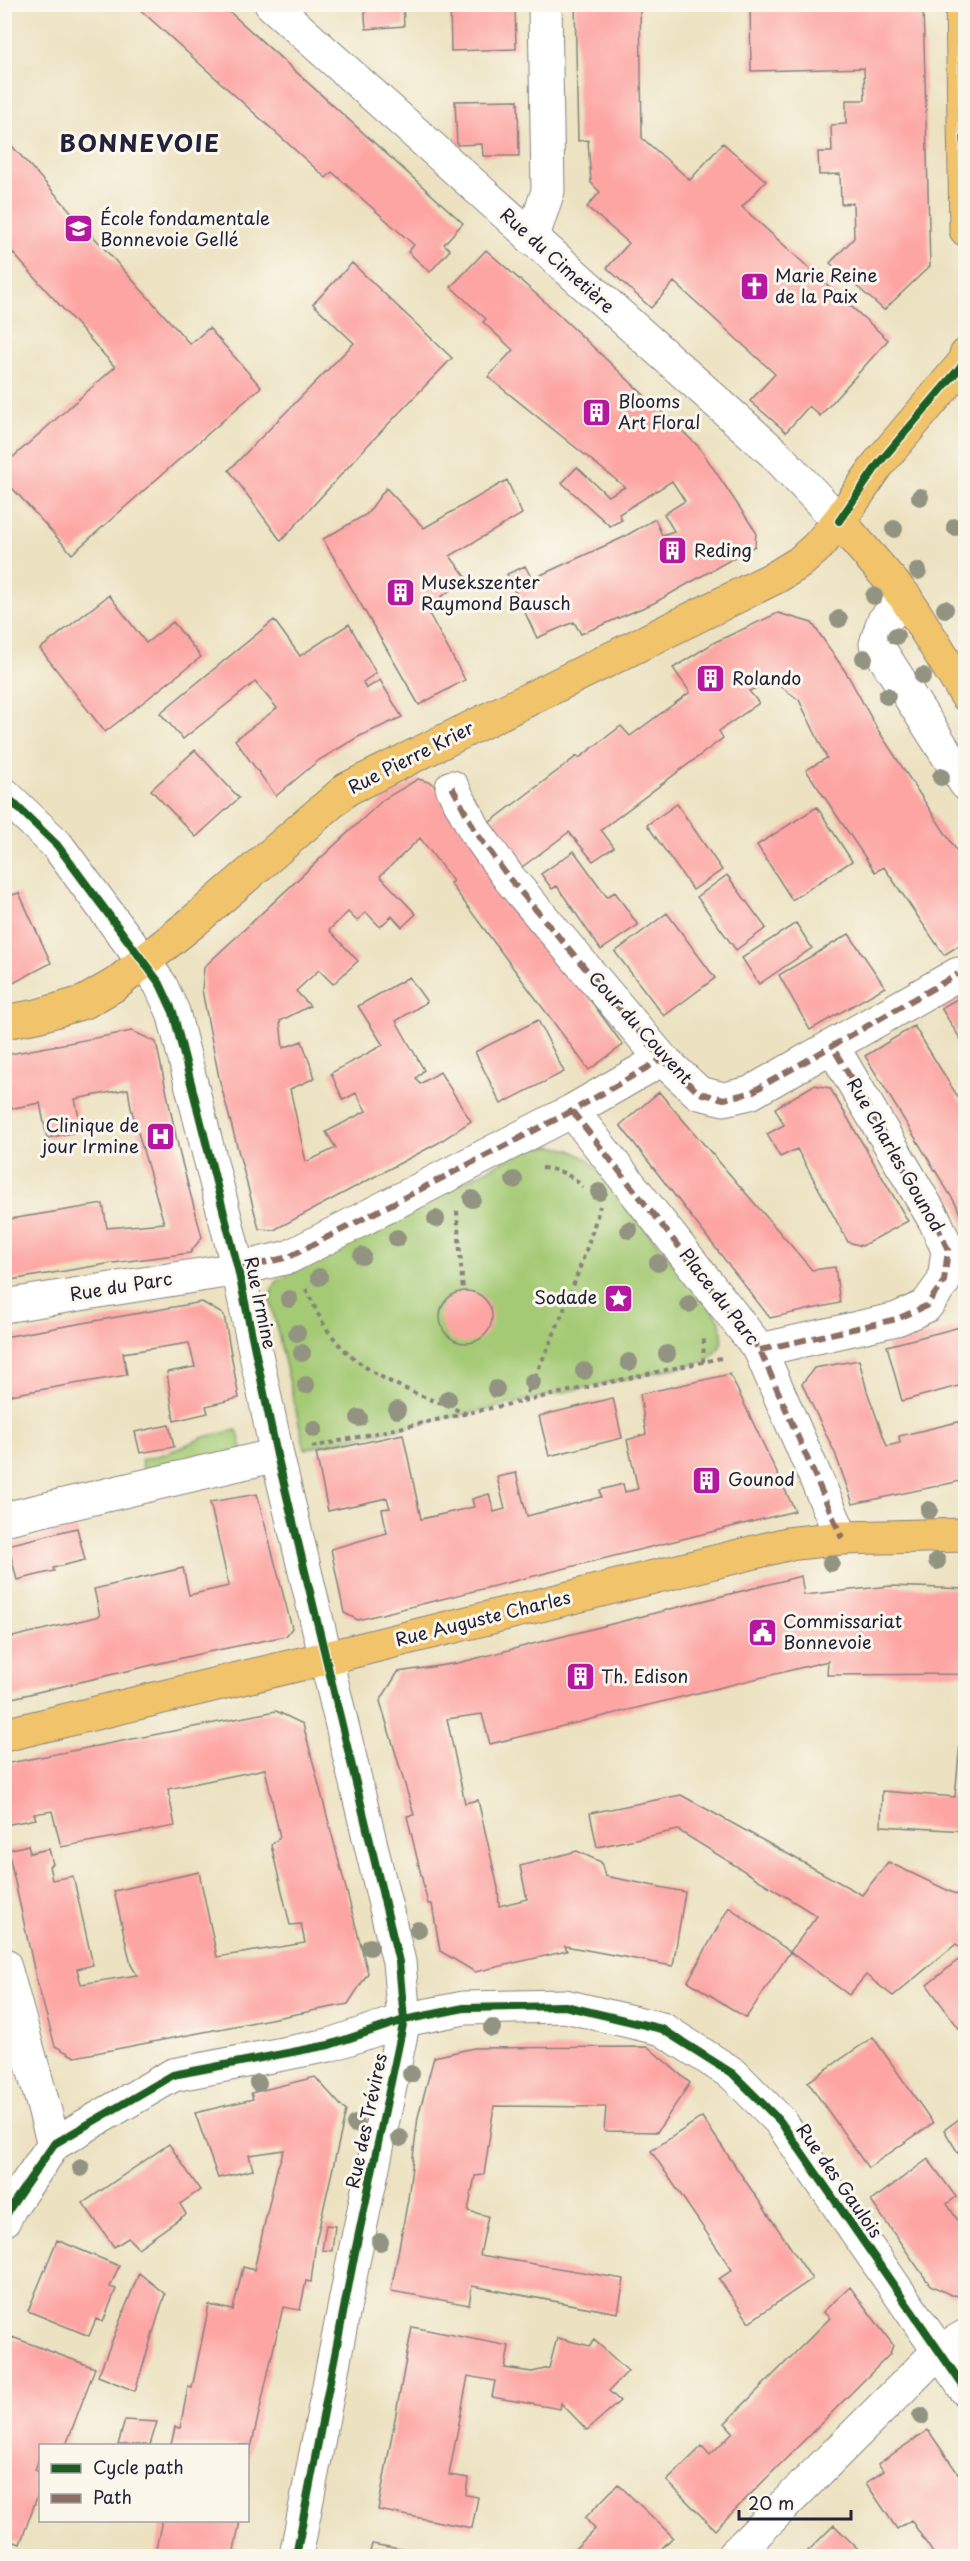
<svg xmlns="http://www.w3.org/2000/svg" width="970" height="2561" font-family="'Playpen Sans',sans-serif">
  <rect width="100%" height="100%" fill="#fbf7ec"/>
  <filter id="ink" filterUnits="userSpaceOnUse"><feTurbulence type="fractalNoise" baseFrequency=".0167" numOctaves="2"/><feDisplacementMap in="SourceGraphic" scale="12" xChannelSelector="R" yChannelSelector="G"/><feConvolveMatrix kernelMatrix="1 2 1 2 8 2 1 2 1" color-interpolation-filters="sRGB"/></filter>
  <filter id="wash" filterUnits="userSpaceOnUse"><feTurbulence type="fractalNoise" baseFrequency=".008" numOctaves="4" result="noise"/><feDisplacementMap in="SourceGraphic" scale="24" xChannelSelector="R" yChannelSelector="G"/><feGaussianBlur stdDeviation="1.35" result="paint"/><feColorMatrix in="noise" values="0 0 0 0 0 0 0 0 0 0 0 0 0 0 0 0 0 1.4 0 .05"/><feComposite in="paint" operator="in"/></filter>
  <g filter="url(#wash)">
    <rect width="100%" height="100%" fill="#ece2c1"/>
    <path fill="#a4ca74" stroke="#637658" stroke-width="1.5" d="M551,1146L571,1150L589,1160L719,1319C726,1339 722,1352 703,1362L305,1449L270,1299L272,1289L278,1280L513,1156L531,1148Z
      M237,1430L243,1451L145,1476L141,1460L168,1453L204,1437Z"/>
    <g id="blocks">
      <path fill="#fda5a3" d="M364,4H403L404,26L366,29Z
        M450,4H515L516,49L451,51Z
        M575,4H640L642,138L690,180L723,143L766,181L742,207L888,340L820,416L809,406L786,432L750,401L775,374L674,282L651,308L607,268L629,243L587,207L600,192L591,183L588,140L578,141Z
        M750,4H923L930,266L884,310L830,263L854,238L853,203L841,204L840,174L819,175L818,152H832L831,125L846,124V100H865L864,68L751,71Z
        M135,5H222L463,223L444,244L450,250L430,272L408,252L414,245L332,172L326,178Z
        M518,100L519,156H483L482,144L457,145L455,101Z
        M4,137L190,344L209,328L261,387L72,554L4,479V465L115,367L4,243Z
        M486,250L553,309L699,447L756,532L755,546L654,603L581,634L574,622L537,638L507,574L525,566L532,579L622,538L655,519L662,535L674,531L664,514L685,501L672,481L619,514L622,520L610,526L562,483L577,467L608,496L625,487L488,377L513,350L483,322L486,319L451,287Z
        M352,263L452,358L368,445L281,541L229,470L354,343L313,304Z
        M507,480L522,514L450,556L467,578L426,608L465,680L419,705L323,539L367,514L386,488L424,528Z
        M109,595L146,643L173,622L201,657L105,732L40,649Z
        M778,613L812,623L847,674L878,730L966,865V941L944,955L884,867L875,872L806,770L827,758L799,700L773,681L749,691L759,703L719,731L723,738L601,830L614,847L593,861L569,832L514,873L485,826L577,756L579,758L621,726L630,736L690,692L673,668L715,642Z
        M274,620L300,656L349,624L376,673L363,682L366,689L380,680L402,717L358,737L319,760L276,796L235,740L277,708L255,682L183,739L160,713Z
        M195,750L239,798L196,837L151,790Z
        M418,779L432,783L623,1045L589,1070L502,953L450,883L453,881L420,838L380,876L416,914L402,927L392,916L380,927L366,912L357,921L348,912L329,930L358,961L333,984L319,970L296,991L310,1006L280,1021L283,1048L302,1041L315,1078L290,1089L306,1162L336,1148L326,1132L366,1111L356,1093L343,1100L331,1073L383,1045L358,1006L409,977L427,1002L396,1021L424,1070L416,1078L420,1084L440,1072L471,1121L438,1143L274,1230L259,1229L219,1078L202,990L204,967L384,799Z
        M677,804L722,870L693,890L647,825Z
        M817,807L852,861L792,900L757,845Z
        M574,851L607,897L615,892L638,925L601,950L557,886L552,889L541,874Z
        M727,875L766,928L736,950L697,897Z
        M4,890L9,896L19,893L51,963L4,988Z
        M667,913L715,978L664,1016L615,952Z
        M796,923L812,948L759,984L742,958Z
        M849,934L885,987L810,1030L779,975Z
        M966,994V1048L941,1008Z
        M538,1020L564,1072L501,1104L475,1052Z
        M914,1026L966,1110V1233L957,1206L865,1056Z
        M132,1031L156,1042L180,1155L202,1237L190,1253L113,1263L4,1281V1220L103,1204L107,1228L164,1223L131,1108L128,1089L75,1099L82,1131L47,1138L40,1103L4,1110V1055Z
        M814,1085L830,1088L908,1221L862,1246L848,1242L797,1149L780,1157L767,1134L784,1125L775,1108Z
        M659,1092L812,1270L835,1267L840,1303L770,1318L620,1125Z
        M440 1317a26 26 0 1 1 52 0a26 26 0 1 1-52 0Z
        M202,1302L224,1315L239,1398L206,1406L208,1413L174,1421L167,1372L195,1367L189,1343L123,1353L127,1375L4,1396V1337Z
        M964,1326L966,1384L902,1401L887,1346Z
        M859,1360L867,1391L887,1446L900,1443L899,1436L966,1420V1480L853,1504L835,1453L802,1384L814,1368Z
        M730,1374L795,1511L358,1620L344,1613L331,1549L387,1533L382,1509L390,1508L387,1498L328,1511L316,1453L403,1434L421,1519L474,1507L472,1499L489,1494L494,1512L505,1509L497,1477L516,1473L527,1516L601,1497L600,1490L623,1484L625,1492L638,1489L627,1440L646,1434L640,1394Z
        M613,1398L622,1438L549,1456L539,1416Z
        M169,1425L174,1447L140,1453L135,1432Z
        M257,1494L292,1628L286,1636L203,1653L4,1700V1639L100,1616L94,1589L183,1568L189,1595L229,1586L210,1502Z
        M77,1528L85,1560L53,1568L54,1571L17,1580L8,1545Z
        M801,1576L804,1595L890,1586L966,1589V1674L827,1675L828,1661L490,1744L482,1714L447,1719L465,1803L478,1800L498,1888L499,1906L527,1899L520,1866L577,1851L601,1862L605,1876L685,1892L673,1966L565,1946L567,1951L475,1972L440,1951L432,1904H428L407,1816L414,1815L380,1701L398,1672L458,1663Z
        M964,1701L966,1831L881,1826L882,1791L955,1797Z
        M276,1711L303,1724L368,1973L348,2004L75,2057L55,2046L36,1978L8,1850L28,1845L30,1853L49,1849L53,1864L49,1866L52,1880L73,1876L93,1965L77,1969L81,1984L137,1975L131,1965L114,1891L199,1872L217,1957L305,1943L301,1924L290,1925L271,1845L280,1837L265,1769L168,1789L175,1826L61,1847L52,1811L34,1814L36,1819L5,1825L4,1764Z
        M681,1795L862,1895L888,1862L966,1899V1953L956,1944L893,1996L866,1975L849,1995L790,1952L817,1916L678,1830L597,1847L590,1813Z
        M729,1907L790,1952L746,2018L688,1981Z
        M966,1954V2038L927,1985Z
        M873,2037L933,2123L868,2168L808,2082Z
        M648,2047L690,2083L657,2132L604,2131L606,2107L494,2106L484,2175L475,2176L468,2211L488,2216L480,2255L624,2279L618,2313L472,2286L469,2305L391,2291L408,2199L418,2117L434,2057L474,2048Z
        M315,2077L346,2111L316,2241L311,2282L306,2281L300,2310L283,2307L248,2461V2445H171L175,2427L180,2428L188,2387L192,2388L209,2305L233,2310L243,2267L254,2270L277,2169L284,2150L249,2155L253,2170L218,2178L195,2113L253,2099L251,2093Z
        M966,2114V2166L944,2130Z
        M702,2117L812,2279L749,2322L719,2279L732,2270L651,2151Z
        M169,2144L200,2190L180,2204L186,2214L138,2248L128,2238L114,2247L83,2203Z
        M928,2159L956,2197L947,2204L960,2224L966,2220V2296L951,2295L930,2285L871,2201Z
        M326,2225L335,2226L332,2251L322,2250Z
        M57,2240L119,2266L110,2287L116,2289L103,2322L96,2319L89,2336L28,2311Z
        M139,2273L165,2294L135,2391L98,2376Z
        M850,2287L893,2345L890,2354L715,2530L667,2481L702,2446L710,2455L733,2432L725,2423L830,2318L823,2312Z
        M412,2327L509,2346L505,2368L532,2372L549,2368L557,2338L590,2346L594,2340L628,2371L609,2391L620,2401L587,2430L561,2403L560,2409L492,2397L495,2381L468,2376L449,2475L468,2478L466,2495L478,2497L472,2528L378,2510Z
        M12,2337L95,2368L66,2445H40V2455L35,2470L40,2472V2489L20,2544L4,2538V2358Z
        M125,2420L157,2422L150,2445H118Z
        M928,2430L966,2485V2556H935L911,2520L897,2529L866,2483L884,2471L878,2464Z
        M618,2484L673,2537L654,2556H568L595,2529L585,2518Z
        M162,2520L240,2521L233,2556H166L155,2553Z
        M834,2525L865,2556H802L805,2554Z
        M372,2544L433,2555V2556H369Z"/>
    </g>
  </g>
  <g filter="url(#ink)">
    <use href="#blocks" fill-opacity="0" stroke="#87827e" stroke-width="1.5"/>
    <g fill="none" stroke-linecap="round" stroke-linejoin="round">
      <defs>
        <path id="minor" d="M271,4L774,453L839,521
          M532,239L548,191L545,4
          M905,597L883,622L876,644L966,784
          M452,787L476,832L509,878L662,1059L699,1093L724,1099L750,1093L958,974
          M4,794L57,845L160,984L173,1012L238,1269L277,1455L399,1962L404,2020L354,2257L296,2556
          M572,1111L760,1350L842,1538
          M4,1306L238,1269L289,1257L572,1111L662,1059
          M760,1350L897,1319L926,1306L944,1281L948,1250L935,1221L832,1046
          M4,1519L277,1455
          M4,1964L54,2144
          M4,2220L10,2208L54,2144L173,2075L329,2045L404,2020L464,2008L565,2006L662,2029L733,2074L780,2121L966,2390
          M733,2556L939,2351L966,2336"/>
        <path id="major" d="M962,4L966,230
          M839,521L905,597L966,695
          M4,1022L37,1016L85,1002L116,984L193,922L347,789L776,577L799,563L817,547L839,521L879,463L963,364L966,355
          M4,1735L326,1658L787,1544L842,1538L966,1535"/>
      </defs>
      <use href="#minor" stroke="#87827e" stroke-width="35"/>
      <use href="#major" stroke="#87827e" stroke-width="35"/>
      <path stroke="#87827e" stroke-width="4" stroke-dasharray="4.5 4.5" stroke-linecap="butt" d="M542,1168C559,1169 571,1175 583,1187
        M457,1211L463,1292
        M306,1289C314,1305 321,1323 333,1337C366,1379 419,1394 467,1414
        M703,1362L704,1339
        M523,1401C554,1338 580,1274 600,1206
        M312,1447L721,1358"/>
      <use href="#minor" stroke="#fff" stroke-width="33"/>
      <use href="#major" stroke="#f1c36a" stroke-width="33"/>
      <path stroke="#8d6e63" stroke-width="6" stroke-dasharray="12 6" stroke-linecap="butt" d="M452,787L476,832L509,878L662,1059L699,1093L724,1099L750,1093L958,974
        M572,1111L760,1350L842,1538
        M238,1269L289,1257L572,1111L662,1059
        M760,1350L897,1319L926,1306L944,1281L948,1250L935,1221L832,1046"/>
      <defs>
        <path id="cycleway" d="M962,4L966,230
          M839,521L879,463L963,364L966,355
          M4,794L57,845L160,984L173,1012L238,1269L277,1455L399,1962L404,2020L354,2257L296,2556
          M4,2220L10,2208L54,2144L173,2075L329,2045L404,2020L464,2008L565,2006L662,2029L733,2074L780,2121L966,2390"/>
      </defs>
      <use href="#cycleway" stroke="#fbf7ec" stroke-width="11"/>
      <use href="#cycleway" stroke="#1b5e20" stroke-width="8"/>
    </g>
    <g fill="#929481">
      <circle cx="920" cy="497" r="9"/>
      <circle cx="955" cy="527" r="9"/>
      <circle cx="894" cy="529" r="9"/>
      <circle cx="918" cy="571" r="9"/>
      <circle cx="874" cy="596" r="9"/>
      <circle cx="945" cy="609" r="9"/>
      <circle cx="839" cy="619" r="9"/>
      <circle cx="896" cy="636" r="9"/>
      <circle cx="864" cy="658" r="9"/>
      <circle cx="923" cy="676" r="9"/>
      <circle cx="887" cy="696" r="9"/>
      <circle cx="941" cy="777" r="9"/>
      <circle cx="514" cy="1180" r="9"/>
      <circle cx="599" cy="1192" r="9"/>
      <circle cx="472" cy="1199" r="9"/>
      <circle cx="436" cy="1219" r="9"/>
      <circle cx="629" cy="1230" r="9"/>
      <circle cx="397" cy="1238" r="9"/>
      <circle cx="362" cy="1256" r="9"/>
      <circle cx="658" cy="1263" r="9"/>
      <circle cx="319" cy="1277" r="9"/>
      <circle cx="289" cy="1299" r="9"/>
      <circle cx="689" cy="1304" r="9"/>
      <circle cx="297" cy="1333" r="9"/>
      <circle cx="302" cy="1353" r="9"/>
      <circle cx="667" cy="1354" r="9"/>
      <circle cx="629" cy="1362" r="9"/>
      <circle cx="584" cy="1371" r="9"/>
      <circle cx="532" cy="1382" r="9"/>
      <circle cx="306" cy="1385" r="9"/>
      <circle cx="496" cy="1389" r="9"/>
      <circle cx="448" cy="1399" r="9"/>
      <circle cx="397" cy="1410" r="9"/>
      <circle cx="359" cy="1418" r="9"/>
      <circle cx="314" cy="1429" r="9"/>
      <circle cx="929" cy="1510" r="9"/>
      <circle cx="937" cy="1561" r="9"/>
      <circle cx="831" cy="1563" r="9"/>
      <circle cx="418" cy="1930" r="9"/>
      <circle cx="370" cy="1947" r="9"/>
      <circle cx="492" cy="2028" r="9"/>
      <circle cx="411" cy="2074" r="9"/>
      <circle cx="258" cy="2083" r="9"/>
      <circle cx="355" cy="2124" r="9"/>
      <circle cx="400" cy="2138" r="9"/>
      <circle cx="81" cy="2168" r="9"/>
      <circle cx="380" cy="2242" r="9"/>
      <circle cx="921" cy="2416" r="9"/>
    </g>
  </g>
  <defs>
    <symbol id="school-square" viewBox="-11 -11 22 22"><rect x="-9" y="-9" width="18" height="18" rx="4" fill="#b5179e" stroke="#fbf7ec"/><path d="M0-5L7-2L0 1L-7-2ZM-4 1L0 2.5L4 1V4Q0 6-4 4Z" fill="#fff"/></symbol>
    <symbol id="church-square" viewBox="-11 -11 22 22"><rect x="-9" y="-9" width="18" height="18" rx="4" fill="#b5179e" stroke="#fbf7ec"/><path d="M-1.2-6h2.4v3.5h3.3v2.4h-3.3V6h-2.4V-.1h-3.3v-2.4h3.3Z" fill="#fff"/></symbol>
    <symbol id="building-square" viewBox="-11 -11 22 22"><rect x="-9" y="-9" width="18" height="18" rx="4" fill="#b5179e" stroke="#fbf7ec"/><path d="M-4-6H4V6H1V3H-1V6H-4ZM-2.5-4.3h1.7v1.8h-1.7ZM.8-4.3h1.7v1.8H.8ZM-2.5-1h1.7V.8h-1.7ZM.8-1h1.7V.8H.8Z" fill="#fff"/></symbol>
    <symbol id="hospital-square" viewBox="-11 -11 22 22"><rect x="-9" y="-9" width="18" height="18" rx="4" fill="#b5179e" stroke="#fbf7ec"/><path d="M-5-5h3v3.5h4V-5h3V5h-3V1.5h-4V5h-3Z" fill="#fff"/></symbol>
    <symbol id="sight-square" viewBox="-11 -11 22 22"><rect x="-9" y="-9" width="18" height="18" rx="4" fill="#b5179e" stroke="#fbf7ec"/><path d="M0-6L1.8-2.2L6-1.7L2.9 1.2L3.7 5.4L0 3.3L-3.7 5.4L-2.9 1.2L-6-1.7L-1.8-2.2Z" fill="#fff"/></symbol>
    <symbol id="civic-square" viewBox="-11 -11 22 22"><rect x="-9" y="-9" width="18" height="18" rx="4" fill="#b5179e" stroke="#fbf7ec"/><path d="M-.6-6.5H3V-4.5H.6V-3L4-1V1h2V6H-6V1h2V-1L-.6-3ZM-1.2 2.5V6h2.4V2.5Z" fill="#fff"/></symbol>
  </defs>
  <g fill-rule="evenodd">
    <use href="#school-square" x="62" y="212" width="33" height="33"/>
    <use href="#church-square" x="738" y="270" width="33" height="33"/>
    <use href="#building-square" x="580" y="396" width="33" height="33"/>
    <use href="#building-square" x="656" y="534" width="33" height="33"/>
    <use href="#building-square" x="384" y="576" width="33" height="33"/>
    <use href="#building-square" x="694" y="662" width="33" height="33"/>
    <use href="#hospital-square" x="144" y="1120" width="33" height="33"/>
    <use href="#sight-square" x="602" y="1282" width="33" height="33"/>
    <use href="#building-square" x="690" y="1464" width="33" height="33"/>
    <use href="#civic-square" x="746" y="1616" width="33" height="33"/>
    <use href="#building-square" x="564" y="1660" width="33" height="33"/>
  </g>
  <g text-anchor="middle" stroke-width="6" stroke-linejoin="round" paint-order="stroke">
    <g font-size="18" fill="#22223b" stroke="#fbf7ec" text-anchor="start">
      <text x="100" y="225">École fondamentale<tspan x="100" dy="21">Bonnevoie Gellé</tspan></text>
      <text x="775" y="282">Marie Reine<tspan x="775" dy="21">de la Paix</tspan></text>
      <text x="618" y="408">Blooms<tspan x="618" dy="21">Art Floral</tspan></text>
      <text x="694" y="557">Reding</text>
      <text x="421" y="589">Musekszenter<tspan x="421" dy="21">Raymond Bausch</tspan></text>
      <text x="732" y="685">Rolando</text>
      <text x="139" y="1132" text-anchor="end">Clinique de<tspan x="139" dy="21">jour Irmine</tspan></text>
      <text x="597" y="1304" text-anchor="end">Sodade</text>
      <text x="728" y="1486">Gounod</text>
      <text x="783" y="1628">Commissariat<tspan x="783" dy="21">Bonnevoie</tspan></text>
      <text x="601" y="1683">Th. Edison</text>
    </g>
    <g font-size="18" fill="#22223b" stroke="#fbf7ec">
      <text transform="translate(557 261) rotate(42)" y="6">Rue du Cimetière</text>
      <text transform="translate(411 758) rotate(-27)" y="6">Rue Pierre Krier</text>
      <text transform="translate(640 1028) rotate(48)" y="6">Cour du Couvent</text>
      <text transform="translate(895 1155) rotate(60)" y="6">Rue Charles Gounod</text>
      <text transform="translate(121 1287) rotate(-9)" y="6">Rue du Parc</text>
      <text transform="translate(719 1297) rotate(52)" y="6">Place du Parc</text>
      <text transform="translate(260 1303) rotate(78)" y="6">Rue Irmine</text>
      <text transform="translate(483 1619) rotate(-14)" y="6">Rue Auguste Charles</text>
      <text transform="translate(367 2121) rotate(-78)" y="6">Rue des Trévires</text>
      <text transform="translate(839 2181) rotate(55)" y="6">Rue des Gaulois</text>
    </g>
    <g font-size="24" font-weight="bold" letter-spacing="1.5" fill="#22223b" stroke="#fbf7ec">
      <text x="140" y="152">BONNEVOIE</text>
    </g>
  </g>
  <rect width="970" height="2561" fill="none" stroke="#fbf7ec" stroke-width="24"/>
  <rect x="39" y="2444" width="210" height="78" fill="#fbf7ec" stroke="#a4a2a5" stroke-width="1.5"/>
  <rect x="51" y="2464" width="30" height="9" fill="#1b5e20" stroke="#a4a2a5" stroke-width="1.5"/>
  <text x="93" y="2474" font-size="18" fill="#22223b">Cycle path</text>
  <rect x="51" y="2494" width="30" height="9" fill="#8d6e63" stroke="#a4a2a5" stroke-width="1.5"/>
  <text x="93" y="2504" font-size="18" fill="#22223b">Path</text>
  <path d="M739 2510v9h112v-9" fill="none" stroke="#22223b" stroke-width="3"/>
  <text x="748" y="2510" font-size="18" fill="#22223b" stroke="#fbf7ec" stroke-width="4.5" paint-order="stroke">20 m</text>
</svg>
